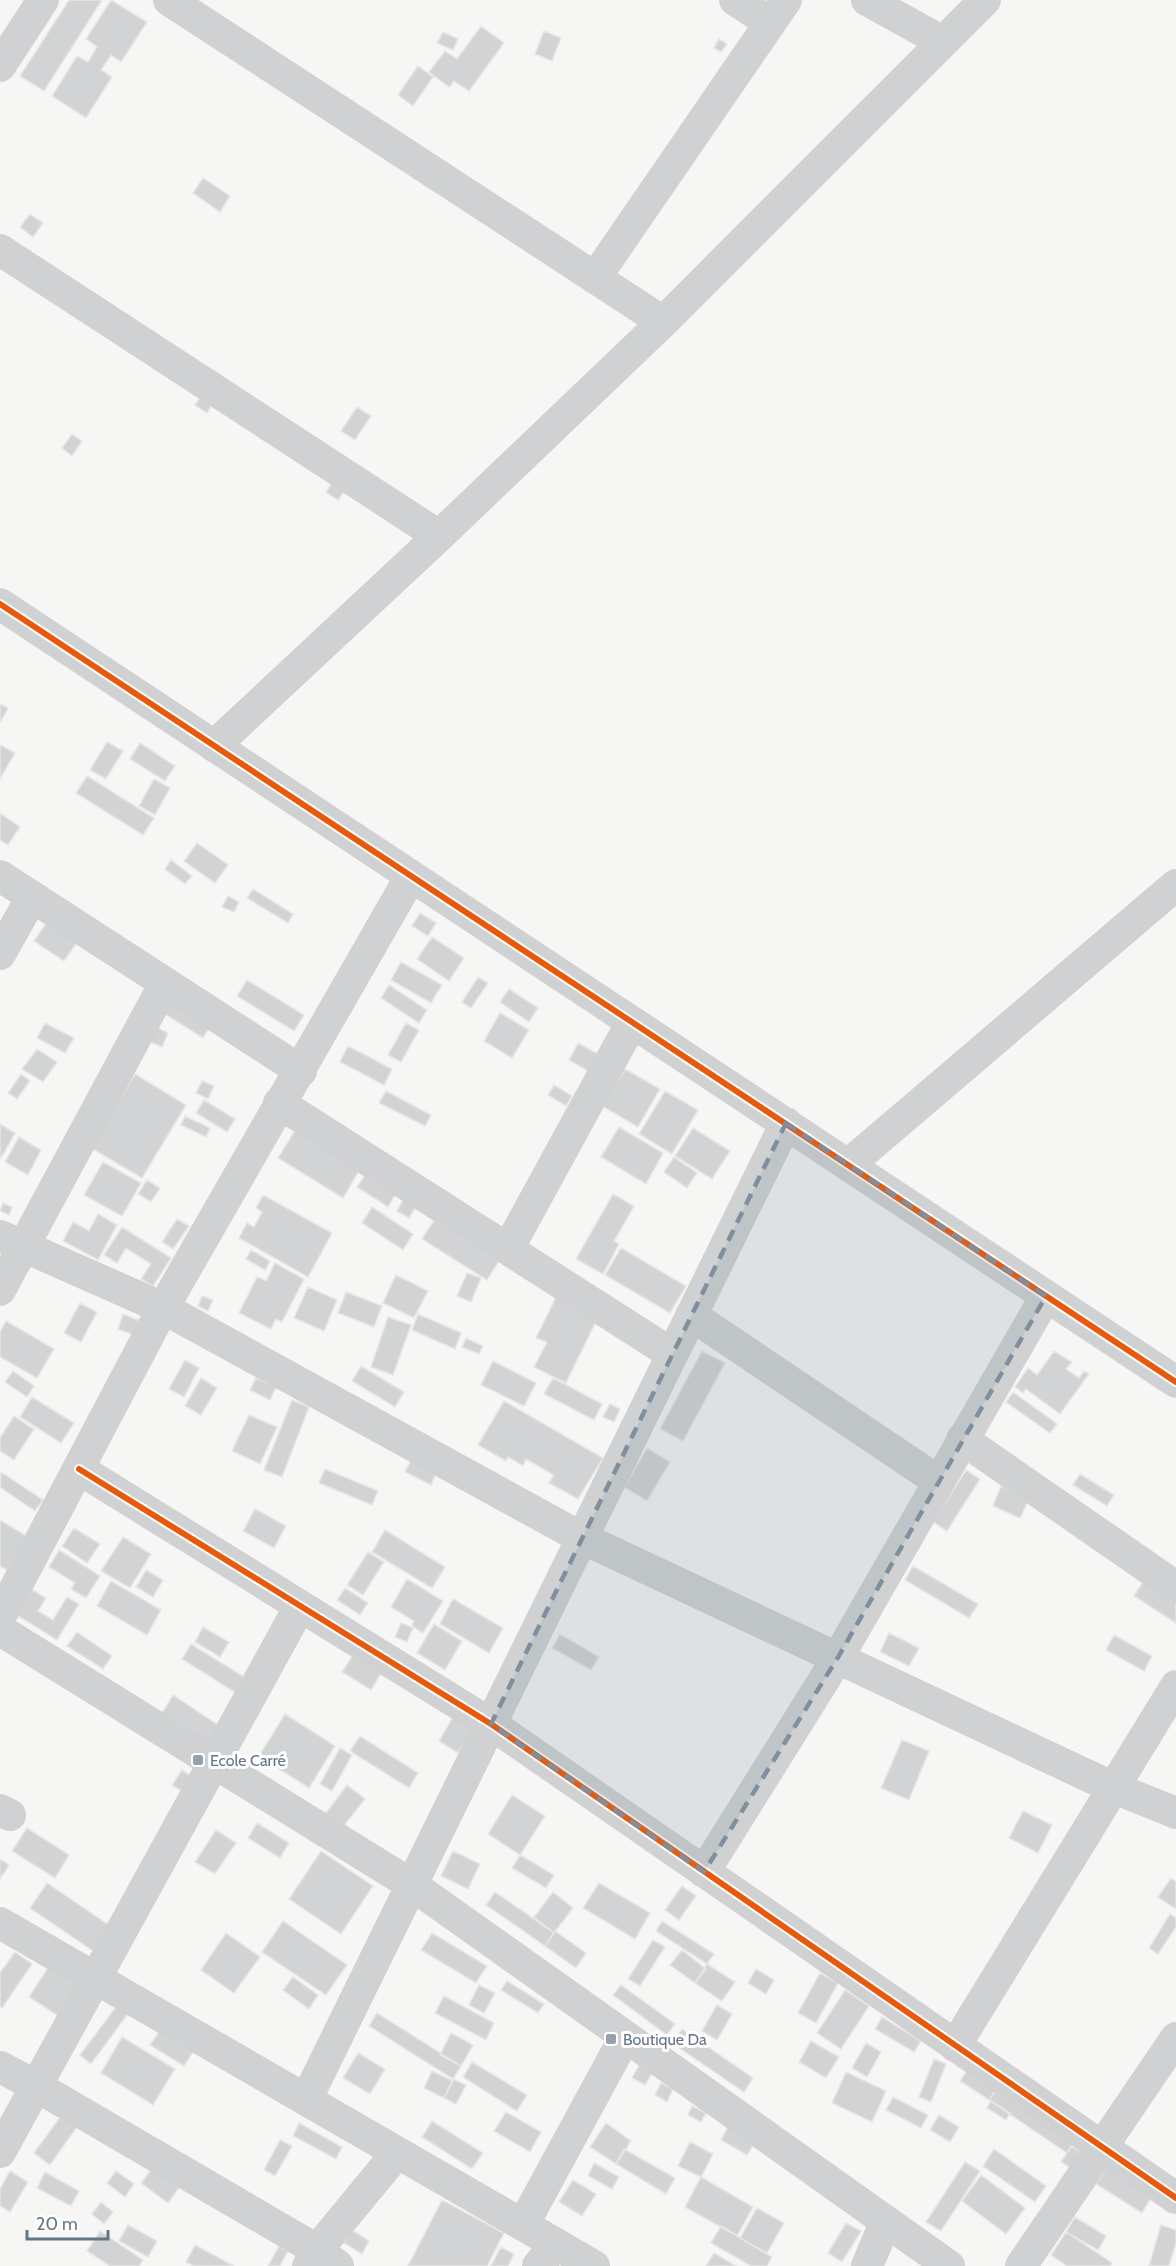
<svg xmlns="http://www.w3.org/2000/svg" width="1176" height="2266" font-family="Cabin,sans-serif">
  <rect width="100%" height="100%" fill="#f6f6f5"/>
  <path fill="#d2d3d4" stroke="#e6e6e4" stroke-width="1.5" d="M69,0H102L44,91L20,76Z
    M111,0L147,22L121,62L111,55L101,70L112,77L86,118L52,96L77,56L88,62L97,47L86,39Z
    M481,26L504,43L469,91L454,81L449,87L429,72L445,51L457,59Z
    M544,31L561,38L552,61L535,54Z
    M443,32L458,39L453,50L437,43Z
    M719,39L727,44L721,52L714,48Z
    M418,66L433,77L413,106L398,95Z
    M203,178L230,196L220,212L193,193Z
    M30,214L43,223L33,237L20,227Z
    M201,396L213,403L207,413L195,405Z
    M357,407L371,416L355,440L341,431Z
    M72,434L82,441L72,456L62,448Z
    M334,481L346,489L338,500L326,492Z
    M0,704L8,708L1,721H0Z
    M107,742L123,751L106,779L90,770Z
    M140,743L175,766L165,781L130,759Z
    M0,745L15,753L0,779Z
    M87,776L154,818L143,835L76,793Z
    M154,779L170,788L155,815L139,806Z
    M0,813L20,827L8,845L0,840Z
    M197,843L228,865L215,883L184,861Z
    M171,860L192,876L185,884L165,869Z
    M253,889L293,914L288,923L247,898Z
    M228,896L239,902L234,912L222,907Z
    M420,913L436,923L428,936L412,926Z
    M51,916L81,937L64,961L34,941Z
    M432,937L464,958L449,981L417,959Z
    M401,962L442,985L431,1003L391,980Z
    M478,977L488,983L471,1008L462,1002Z
    M247,980L304,1015L294,1031L237,996Z
    M389,985L427,1010L419,1023L381,998Z
    M509,989L538,1008L529,1022L500,1002Z
    M174,999L212,1023L203,1038L165,1014Z
    M500,1013L529,1030L512,1058L484,1041Z
    M45,1023L74,1038L65,1053L37,1038Z
    M406,1023L419,1030L401,1062L388,1055Z
    M156,1027L168,1033L162,1047L150,1042Z
    M578,1043L598,1054L588,1071L569,1060Z
    M348,1046L392,1069L384,1085L340,1062Z
    M37,1049L57,1062L43,1082L22,1069Z
    M625,1069L660,1089L638,1127L602,1106Z
    M21,1074L30,1081L17,1099L8,1093Z
    M135,1074L186,1105L142,1178L91,1148Z
    M202,1081L214,1086L208,1099L196,1093Z
    M554,1085L572,1096L566,1106L548,1095Z
    M386,1091L431,1115L425,1126L379,1103Z
    M665,1091L698,1110L672,1154L639,1134Z
    M204,1100L235,1119L227,1132L196,1113Z
    M185,1116L210,1128L206,1137L181,1125Z
    M0,1124L15,1133L1,1158H0Z
    M297,1127L362,1166L343,1198L278,1158Z
    M619,1127L663,1153L646,1184L601,1157Z
    M693,1128L730,1151L712,1179L675,1156Z
    M19,1137L41,1150L28,1175L5,1162Z
    M674,1157L697,1173L687,1188L664,1172Z
    M103,1162L141,1183L122,1216L84,1195Z
    M369,1169L399,1188L388,1207L357,1187Z
    M147,1180L160,1188L151,1202L138,1194Z
    M613,1194L634,1206L614,1241L619,1244L603,1274L576,1259Z
    M263,1195L332,1233L308,1277L239,1238L247,1223L254,1227L262,1212L256,1208Z
    M404,1198L417,1205L409,1218L397,1211Z
    M3,1203L12,1207L9,1215L0,1211Z
    M372,1207L413,1234L403,1250L362,1223Z
    M98,1214L117,1225L98,1260L63,1241L73,1222L89,1231Z
    M177,1219L189,1226L173,1249L162,1242Z
    M434,1220L499,1261L487,1280L422,1239Z
    M122,1227L171,1258L153,1286L141,1279L151,1264L126,1248L117,1263L104,1255Z
    M621,1248L686,1286L670,1313L605,1275Z
    M251,1250L270,1261L265,1270L246,1259Z
    M275,1263L304,1279L282,1322L276,1319L271,1329L239,1313L257,1277L266,1281Z
    M467,1273L481,1278L471,1302L457,1296Z
    M396,1275L428,1291L414,1318L383,1303Z
    M308,1287L337,1300L324,1331L294,1318Z
    M346,1292L382,1306L374,1327L338,1313Z
    M558,1293L600,1313L566,1383L534,1367L547,1342L536,1338Z
    M202,1296L213,1300L208,1311L198,1306Z
    M80,1303L97,1312L81,1342L64,1333Z
    M123,1314L140,1321L134,1335L118,1329Z
    M418,1314L461,1333L455,1349L412,1330Z
    M388,1317L411,1325L393,1375L371,1367Z
    M6,1321L54,1349L37,1378L0,1357V1332Z
    M466,1338L483,1346L479,1354L462,1347Z
    M702,1351L725,1363L683,1441L660,1429Z
    M1054,1351L1072,1362L1066,1369L1079,1378L1084,1371L1089,1374L1060,1414L1026,1389L1023,1393L1015,1387L1028,1368L1037,1375Z
    M185,1360L199,1368L184,1397L169,1389Z
    M493,1361L536,1383L524,1406L481,1385Z
    M361,1366L404,1392L395,1407L352,1381Z
    M13,1371L34,1386L27,1397L5,1382Z
    M201,1378L217,1388L201,1415L185,1406Z
    M256,1378L276,1387L270,1400L250,1390Z
    M553,1378L602,1404L594,1420L544,1394Z
    M1013,1392L1057,1424L1050,1433L1006,1402Z
    M32,1397L74,1423L61,1443L20,1417Z
    M292,1400L309,1407L282,1477L264,1470Z
    M504,1401L603,1458L578,1499L549,1483L554,1475L526,1459L523,1466L508,1457L506,1461L478,1445Z
    M610,1404L620,1409L614,1422L603,1417Z
    M249,1415L277,1427L260,1464L232,1451Z
    M14,1416L34,1429L14,1460L0,1451V1438Z
    M647,1448L670,1462L647,1501L624,1487Z
    M412,1459L437,1471L431,1485L405,1472Z
    M325,1469L378,1491L372,1505L319,1483Z
    M966,1470L980,1479L947,1531L933,1522Z
    M1,1472L43,1500L35,1511L0,1487Z
    M1080,1474L1114,1495L1107,1506L1073,1485Z
    M1001,1486L1029,1499L1020,1518L993,1506Z
    M255,1509L286,1526L274,1548L243,1531Z
    M0,1520L28,1537L7,1570L0,1566Z
    M74,1528L100,1544L87,1563L62,1546Z
    M385,1530L445,1567L432,1588L372,1552Z
    M123,1537L151,1554L130,1588L101,1571Z
    M59,1550L100,1576L86,1598L71,1589L75,1583L49,1567Z
    M368,1552L384,1562L363,1595L347,1585Z
    M913,1566L978,1604L969,1618L905,1580Z
    M146,1570L163,1580L153,1597L136,1587Z
    M407,1579L443,1601L423,1633L412,1626L414,1621L391,1607Z
    M1145,1579L1176,1599V1623L1134,1596Z
    M111,1581L161,1610L147,1635L97,1606Z
    M345,1588L368,1603L360,1615L337,1600Z
    M31,1589L46,1598L38,1611L53,1620L67,1597L79,1604L57,1640L15,1614Z
    M453,1599L503,1628L489,1653L440,1624Z
    M401,1623L413,1628L407,1642L395,1637Z
    M434,1624L462,1641L445,1670L417,1653Z
    M203,1627L229,1642L220,1657L195,1642Z
    M77,1632L112,1656L103,1669L67,1646Z
    M889,1633L919,1648L909,1666L880,1652Z
    M560,1634L599,1657L591,1670L552,1648Z
    M1114,1635L1152,1656L1144,1671L1106,1650Z
    M191,1644L249,1680L239,1695L182,1659Z
    M355,1652L383,1670L371,1690L342,1672Z
    M173,1695L221,1727L210,1744L162,1713Z
    M285,1714L335,1746L309,1788L259,1756Z
    M453,1717L473,1729L458,1753L439,1741Z
    M360,1736L418,1773L409,1788L350,1751Z
    M902,1740L929,1751L909,1800L881,1788Z
    M340,1748L352,1755L332,1791L320,1784Z
    M182,1770L196,1779L186,1794L172,1785Z
    M347,1785L365,1799L343,1827L326,1813Z
    M512,1795L545,1816L520,1855L488,1834Z
    M1023,1811L1052,1825L1038,1853L1009,1838Z
    M257,1823L289,1843L280,1858L248,1838Z
    M27,1828L69,1855L55,1878L12,1851Z
    M216,1830L236,1843L215,1874L195,1862Z
    M321,1851L373,1886L341,1934L289,1899Z
    M453,1851L480,1864L468,1889L441,1876Z
    M520,1855L554,1875L546,1888L512,1868Z
    M0,1859L9,1865L0,1879Z
    M1171,1878L1176,1882V1909L1158,1897Z
    M47,1883L113,1928L96,1953L30,1908Z
    M599,1883L650,1913L635,1939L583,1908Z
    M682,1886L696,1896L679,1920L665,1910Z
    M495,1892L554,1933L545,1946L486,1905Z
    M553,1892L573,1908L554,1933L534,1917Z
    M1170,1914L1176,1918V1927L1158,1954L1149,1948Z
    M283,1921L347,1965L326,1995L262,1952Z
    M662,1921L714,1954L707,1964L656,1931Z
    M555,1931L586,1953L576,1968L545,1946Z
    M226,1933L260,1957L234,1993L201,1970Z
    M432,1933L487,1966L476,1983L421,1950Z
    M653,1940L665,1947L640,1986L628,1979Z
    M682,1950L706,1969L695,1983L670,1965Z
    M15,1952L32,1964L2,2008L0,2006V1973Z
    M51,1963L82,1984L60,2017L29,1997Z
    M707,1964L735,1982L722,2001L695,1983Z
    M756,1969L774,1980L766,1994L748,1983Z
    M820,1973L838,1983L816,2023L798,2013Z
    M293,1977L318,1995L309,2009L283,1990Z
    M507,1981L544,2004L538,2013L501,1990Z
    M479,1985L495,1993L484,2013L469,2005Z
    M621,1985L675,2024L667,2035L613,1995Z
    M845,1990L869,2006L841,2049L817,2033Z
    M444,1996L494,2023L486,2040L435,2013Z
    M119,2003L130,2011L91,2064L80,2055Z
    M717,2005L732,2014L717,2040L702,2031Z
    M377,2013L461,2066L453,2079L369,2026Z
    M882,2017L921,2041L914,2052L875,2029Z
    M162,2028L195,2049L184,2066L150,2045Z
    M682,2029L753,2078L744,2092L672,2043Z
    M451,2033L473,2045L461,2066L440,2055Z
    M122,2037L175,2069L153,2105L101,2073Z
    M811,2041L839,2057L826,2078L799,2062Z
    M866,2043L881,2052L867,2077L852,2068Z
    M358,2053L385,2069L370,2094L343,2078Z
    M934,2059L946,2064L931,2102L919,2097Z
    M472,2062L527,2095L517,2111L463,2077Z
    M640,2064L653,2071L645,2085L632,2078Z
    M968,2069L997,2088L989,2100L960,2081Z
    M432,2071L453,2081L444,2098L424,2088Z
    M846,2072L886,2091L872,2122L832,2103Z
    M453,2079L466,2085L456,2104L444,2098Z
    M661,2083L673,2089L667,2102L655,2095Z
    M997,2088L1075,2142L1067,2153L989,2100Z
    M893,2097L928,2115L921,2128L886,2110Z
    M991,2101L1010,2113L1006,2120L987,2108Z
    M692,2106L706,2113L701,2122L688,2115Z
    M506,2112L541,2132L530,2152L494,2131Z
    M63,2113L79,2124L50,2165L34,2153Z
    M939,2115L959,2127L950,2142L930,2130Z
    M432,2121L483,2153L472,2169L422,2137Z
    M299,2123L342,2147L336,2159L293,2136Z
    M606,2123L631,2141L616,2164L590,2147Z
    M729,2125L756,2141L747,2155L721,2140Z
    M280,2140L292,2146L275,2176L264,2170Z
    M690,2142L713,2154L701,2177L678,2166Z
    M1071,2146L1080,2151L1071,2168L1061,2162Z
    M624,2149L675,2178L666,2194L616,2164Z
    M994,2149L1046,2186L1035,2202L983,2166Z
    M965,2162L980,2171L941,2231L926,2222Z
    M594,2163L619,2177L612,2189L588,2176Z
    M1109,2164L1154,2193L1142,2213L1096,2184Z
    M152,2169L179,2188L168,2203L141,2183Z
    M10,2171L28,2182L10,2212L0,2206V2189Z
    M116,2171L134,2184L125,2197L107,2183Z
    M45,2172L79,2191L71,2206L37,2188Z
    M981,2175L1025,2208L1006,2234L962,2201Z
    M701,2177L753,2207L737,2236L685,2207Z
    M573,2180L596,2194L582,2216L559,2202Z
    M442,2200L504,2233L487,2266H408Z
    M101,2202L113,2212L104,2224L92,2214Z
    M757,2208L784,2223L767,2253L740,2238Z
    M1075,2217L1106,2236L1098,2250L1066,2232Z
    M846,2223L861,2231L842,2262L828,2253Z
    M128,2225L157,2241L148,2257L119,2241Z
    M1161,2225L1176,2230V2243L1169,2266H1149Z
    M721,2226L772,2257L767,2266H751L711,2243Z
    M352,2230L369,2241L362,2254L344,2243Z
    M100,2231L143,2260L139,2266H110L87,2251Z
    M1066,2232L1112,2263L1110,2266H1067L1051,2255Z
    M195,2245L234,2266H194L186,2262Z
    M279,2246L288,2251L280,2266H268Z
    M501,2247L514,2254L508,2266H491Z
    M714,2253L736,2266H706Z"/>
  <g fill="none" stroke-linecap="round" stroke-linejoin="round">
    <path stroke="#d0d1d2" stroke-width="32" d="M169,0L663,322
      M735,0L770,23
      M867,0L943,42
      M0,66L43,0
      M0,250L439,536
      M595,278L786,0
      M0,604L1176,1382
      M214,746L439,536L663,322L985,0
      M0,876L301,1071
      M0,954L32,897
      M279,1103L672,1354
      M848,1165L1176,885
      M0,1236L163,1308L582,1538L1114,1788L1176,1813
      M508,1249L632,1022
      M0,1290L165,983
      M691,1315L938,1481
      M962,1439L1176,1587
      M79,1469L491,1724L1176,2198
      M0,1617L163,1308L411,876
      M0,1630L412,1885L949,2266
      M0,1810L10,1815
      M704,1872L837,1659L1046,1296
      M0,1923L594,2266
      M955,2046L1176,1686
      M0,2067L36,2086L317,2250L338,2266
      M306,2100L786,1123
      M0,2152L300,1606
      M523,2225L625,2037
      M308,2266L317,2250L397,2153
      M538,2266L556,2244
      M867,2266L886,2221
      M1021,2266L1176,2038"/>
    <defs>
      <path id="cycleway" d="M0,604L1176,1382
        M79,1469L491,1724L1176,2198"/>
    </defs>
    <use href="#cycleway" stroke="#fff" stroke-width="10"/>
    <use href="#cycleway" stroke="#e8590c" stroke-width="6"/>
  </g>
  <path fill="#7f8f9d" fill-opacity="0.2" stroke="#7f8f9d" stroke-width="4.5" stroke-dasharray="12 8" stroke-linejoin="round" d="M786,1123L1046,1296L837,1659L704,1872L491,1724Z"/>
  <g fill="#96a3ae" stroke="#fff" stroke-width="2">
    <rect x="192" y="1754" width="12" height="12" rx="3"/>
    <rect x="605" y="2033" width="12" height="12" rx="3"/>
  </g>
  <g text-anchor="middle" stroke-width="6" stroke-linejoin="round" paint-order="stroke">
    <g font-size="16" fill="#637688" stroke="#fff" text-anchor="start">
      <text x="210" y="1766">Ecole Carré</text>
      <text x="623" y="2045">Boutique Da</text>
    </g>
  </g>
  <path d="M27 2230v9h81v-9" fill="none" stroke="#637688" stroke-width="3"/>
  <text x="36" y="2230" font-size="18" fill="#637688" stroke="#ffffff" stroke-width="4.5" paint-order="stroke">20 m</text>
</svg>
